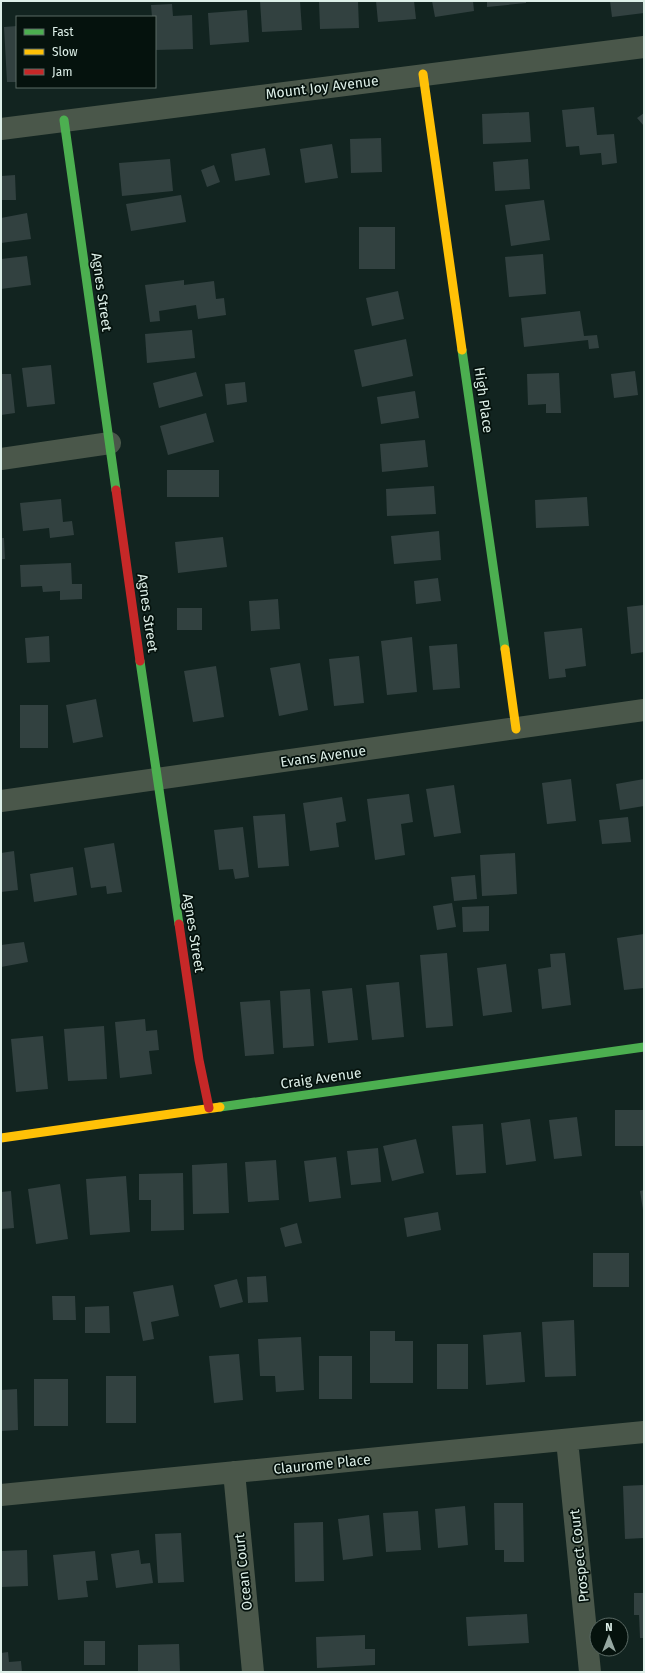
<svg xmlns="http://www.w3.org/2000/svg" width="645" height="1673" font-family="'Fira Sans',sans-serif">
  <rect width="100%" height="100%" fill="#122420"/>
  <path fill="#324140" d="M260,1H300L302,30L262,32Z
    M319,1H358L359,28L320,29Z
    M376,1H414L416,19L378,22Z
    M432,1H473L474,11L435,17Z
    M487,1H526V3L487,7Z
    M610,1H644V13L612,17Z
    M172,4L173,16L192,15L193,49L155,50V17H152L151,5Z
    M247,10L249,42L210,45L208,13Z
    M17,26V82H7L4,27Z
    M594,107L597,135L614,134L617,163L602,165L601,153L580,155L579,146L566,147L562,110Z
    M529,112L531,142L483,144L482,114Z
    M644,113V126L637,118Z
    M381,138L382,172L351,173L350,139Z
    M332,144L338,178L305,183L300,149Z
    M265,148L270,175L235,181L231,154Z
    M170,159L173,191L122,196L119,163Z
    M528,159L530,189L495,191L493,162Z
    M214,165L220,182L207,187L201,170Z
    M15,175L16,200H1V176Z
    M181,195L186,222L131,231L126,204Z
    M544,200L550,240L511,246L505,205Z
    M27,213L31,239L1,243V218Z
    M359,227H395V269H359Z
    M543,254L546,294L509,297L505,257Z
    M27,256L31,285L1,289V259Z
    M184,280V285L214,281L216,299L224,298L226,315L198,319L196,305L159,311L160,321L150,322L145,285Z
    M398,291L404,319L372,326L366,298Z
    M580,311L584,336L597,335L599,348L589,349L588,340L524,347L521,318Z
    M192,330L195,358L147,363L145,334Z
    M406,339L413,376L362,387L354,350Z
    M51,365L55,404L27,407L22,368Z
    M635,371L638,395L614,398L611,374Z
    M196,372L203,396L159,408L153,383Z
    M559,373L561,413H546V404L528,405L527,374Z
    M1,374H11L15,413L1,415Z
    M245,382L247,402L227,405L225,384Z
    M415,391L419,418L381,424L377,397Z
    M206,413L214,442L168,455L160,426Z
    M425,440L428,467L382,472L380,444Z
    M167,470H219V497H167Z
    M434,486L436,514L387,516L386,489Z
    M587,497L589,526L536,528L535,500Z
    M61,499L63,522L72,521L74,535L50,538L49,528L23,531L20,503Z
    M439,531L441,560L394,564L391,536Z
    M223,537L227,567L178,573L175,542Z
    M1,538H4L5,559H1Z
    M71,563L72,584H82V599L60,600V591L43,592L42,586L21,587L20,565Z
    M438,578L441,601L416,604L414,581Z
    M278,599L280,629L251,631L249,601Z
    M644,605V652L631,654L627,607Z
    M177,608H202V630H177Z
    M582,628L586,666L565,669L566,677L549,679L544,632Z
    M49,636L50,662L27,663L25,638Z
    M412,637L417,692L387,695L381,641Z
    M457,644L460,688L433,690L429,646Z
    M359,656L364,703L334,706L329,659Z
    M300,663L308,710L279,716L270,668Z
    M216,666L224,717L193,722L184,671Z
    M96,699L103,737L73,743L66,705Z
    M20,705H48V748H20Z
    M571,779L576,821L547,824L542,783Z
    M644,779V806L620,810L616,784Z
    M454,785L461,833L434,837L426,789Z
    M409,794L413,822L401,824L405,855L375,860L367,799Z
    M342,797L346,821L336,823L339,847L310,851L303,803Z
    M285,814L289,866L258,868L253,816Z
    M628,817L631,842L602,844L599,820Z
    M243,827L249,877L235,879L233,869L219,870L214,830Z
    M114,843L122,892L107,894L106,886L91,888L84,848Z
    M14,851L18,890L1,892V853Z
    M515,853L517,894L482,896L480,855Z
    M73,867L77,895L34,902L30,874Z
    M475,875L477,899L454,901L451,877Z
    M452,903L456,927L437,930L433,906Z
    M489,906V931L463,932L462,907Z
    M644,934V988L624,990L617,938Z
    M24,942L28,962L1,967V945Z
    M447,953L453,1026L426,1028L420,955Z
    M565,953L571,1005L542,1009L538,969L551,967L550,954Z
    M506,964L512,1012L483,1016L477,968Z
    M399,982L404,1037L372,1040L366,985Z
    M352,988L358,1040L328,1043L322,991Z
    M310,989L314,1046L283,1048L280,991Z
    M270,1000L274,1054L245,1056L240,1002Z
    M145,1019L146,1031L157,1030L159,1050L149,1051L152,1074L120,1078L115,1022Z
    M104,1026L107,1079L68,1081L64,1029Z
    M43,1036L48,1089L16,1092L11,1039Z
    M615,1110H644V1146H615Z
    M577,1117L582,1156L554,1159L549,1120Z
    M530,1119L536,1161L506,1165L501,1123Z
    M483,1124L486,1173L456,1175L452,1126Z
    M416,1139L424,1173L392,1181L383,1146Z
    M378,1148L381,1182L351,1185L347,1151Z
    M336,1157L341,1198L309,1202L304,1161Z
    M276,1160L279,1200L248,1202L245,1162Z
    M227,1163L229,1213L193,1214L192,1165Z
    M183,1173L184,1230L151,1231V1200H139V1174Z
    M126,1176L130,1232L90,1235L86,1179Z
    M60,1184L68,1239L36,1244L28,1189Z
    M644,1190V1210H643L640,1191Z
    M11,1191L14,1228L1,1229V1192Z
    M438,1212L441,1230L407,1237L404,1218Z
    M297,1223L302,1243L285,1247L280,1228Z
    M593,1253H629V1287H593Z
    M266,1276L268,1302L248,1303L247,1277Z
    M237,1279L243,1302L220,1308L214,1285Z
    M173,1285L179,1316L151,1322L154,1339L143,1341L133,1292Z
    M52,1296H75L76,1320H53Z
    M109,1306L110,1333H85V1307Z
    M574,1320L576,1376L545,1377L542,1322Z
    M370,1331H395V1341H413V1383H370Z
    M521,1332L525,1382L486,1385L483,1335Z
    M301,1337L304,1390L276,1392L275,1376H260L258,1339Z
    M437,1344H468V1389H437Z
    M239,1354L243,1400L214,1403L209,1356Z
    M319,1356H352V1399H319Z
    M106,1376H136V1423H106Z
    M34,1379H68V1426H34Z
    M17,1389L18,1430L1,1431V1390Z
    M644,1485V1538L625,1539L623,1486Z
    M494,1503H523L524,1562H504V1550H495Z
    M465,1506L468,1545L438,1548L435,1509Z
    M418,1511L421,1550L386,1552L383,1513Z
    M369,1515L373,1556L343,1560L338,1519Z
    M323,1522L324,1581L295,1582L294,1523Z
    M181,1533L184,1582L158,1583L155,1534Z
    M27,1550L28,1586L1,1587V1551Z
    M139,1550L141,1564L150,1563L153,1583L116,1588L111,1554Z
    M95,1551L98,1580L86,1581L88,1597L58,1600L53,1555Z
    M634,1593H644V1638H640L639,1615H634Z
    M527,1614L529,1643L468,1646L466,1617Z
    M365,1635V1649H375V1665L317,1668L316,1637Z
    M84,1641H105V1665H84Z
    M179,1644L180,1672H138V1645Z
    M8,1652L9,1662L21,1661L22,1672H1V1653Z"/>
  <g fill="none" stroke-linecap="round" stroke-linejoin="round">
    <path stroke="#4a574a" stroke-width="22" d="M1,129L644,47
      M1,459L110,443
      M1,801L644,710
      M567,1440L590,1672
      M234,1472L253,1672
      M1,1495L644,1432"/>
    <path stroke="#4caf50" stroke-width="9" d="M64,120L116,490
      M462,350L505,649
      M140,661L179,924
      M220,1107L644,1047"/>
    <path stroke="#ffc107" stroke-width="9" d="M423,74L462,350
      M505,649L516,729
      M1,1138L220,1107"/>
    <path stroke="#c62828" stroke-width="9" d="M116,490L140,661
      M179,924L199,1060L209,1108"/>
  </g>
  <g text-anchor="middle" stroke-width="3.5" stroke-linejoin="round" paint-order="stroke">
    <g font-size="14" fill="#ddefe8" stroke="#05120d">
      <text transform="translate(322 87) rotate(-7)" y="5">Mount Joy Avenue</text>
      <text transform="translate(102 292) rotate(82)" y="5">Agnes Street</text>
      <text transform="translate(484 400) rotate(82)" y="5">High Place</text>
      <text transform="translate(148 613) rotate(82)" y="5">Agnes Street</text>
      <text transform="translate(323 756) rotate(-8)" y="5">Evans Avenue</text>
      <text transform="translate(194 933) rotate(81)" y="5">Agnes Street</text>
      <text transform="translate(321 1078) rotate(-8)" y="5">Craig Avenue</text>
      <text transform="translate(322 1464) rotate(-6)" y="5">Claurome Place</text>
      <text transform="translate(579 1556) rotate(-96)" y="5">Prospect Court</text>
      <text transform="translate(243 1572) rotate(-96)" y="5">Ocean Court</text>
    </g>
  </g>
  <rect width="645" height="1673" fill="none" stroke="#ddefe8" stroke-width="4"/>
  <rect x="16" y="16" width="140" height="72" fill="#05120d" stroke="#5b6a65"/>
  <rect x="24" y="29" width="20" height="6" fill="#4caf50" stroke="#5b6a65"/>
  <text x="52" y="36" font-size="12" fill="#ddefe8">Fast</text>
  <rect x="24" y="49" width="20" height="6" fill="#ffc107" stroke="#5b6a65"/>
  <text x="52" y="56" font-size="12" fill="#ddefe8">Slow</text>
  <rect x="24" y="69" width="20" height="6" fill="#c62828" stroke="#5b6a65"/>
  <text x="52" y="76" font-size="12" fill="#ddefe8">Jam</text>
  <g transform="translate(609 1637)"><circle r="19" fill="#05120d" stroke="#5b6a65"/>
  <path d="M0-3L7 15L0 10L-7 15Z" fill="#96a8a2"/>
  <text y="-6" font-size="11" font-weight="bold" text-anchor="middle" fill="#ddefe8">N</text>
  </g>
</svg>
